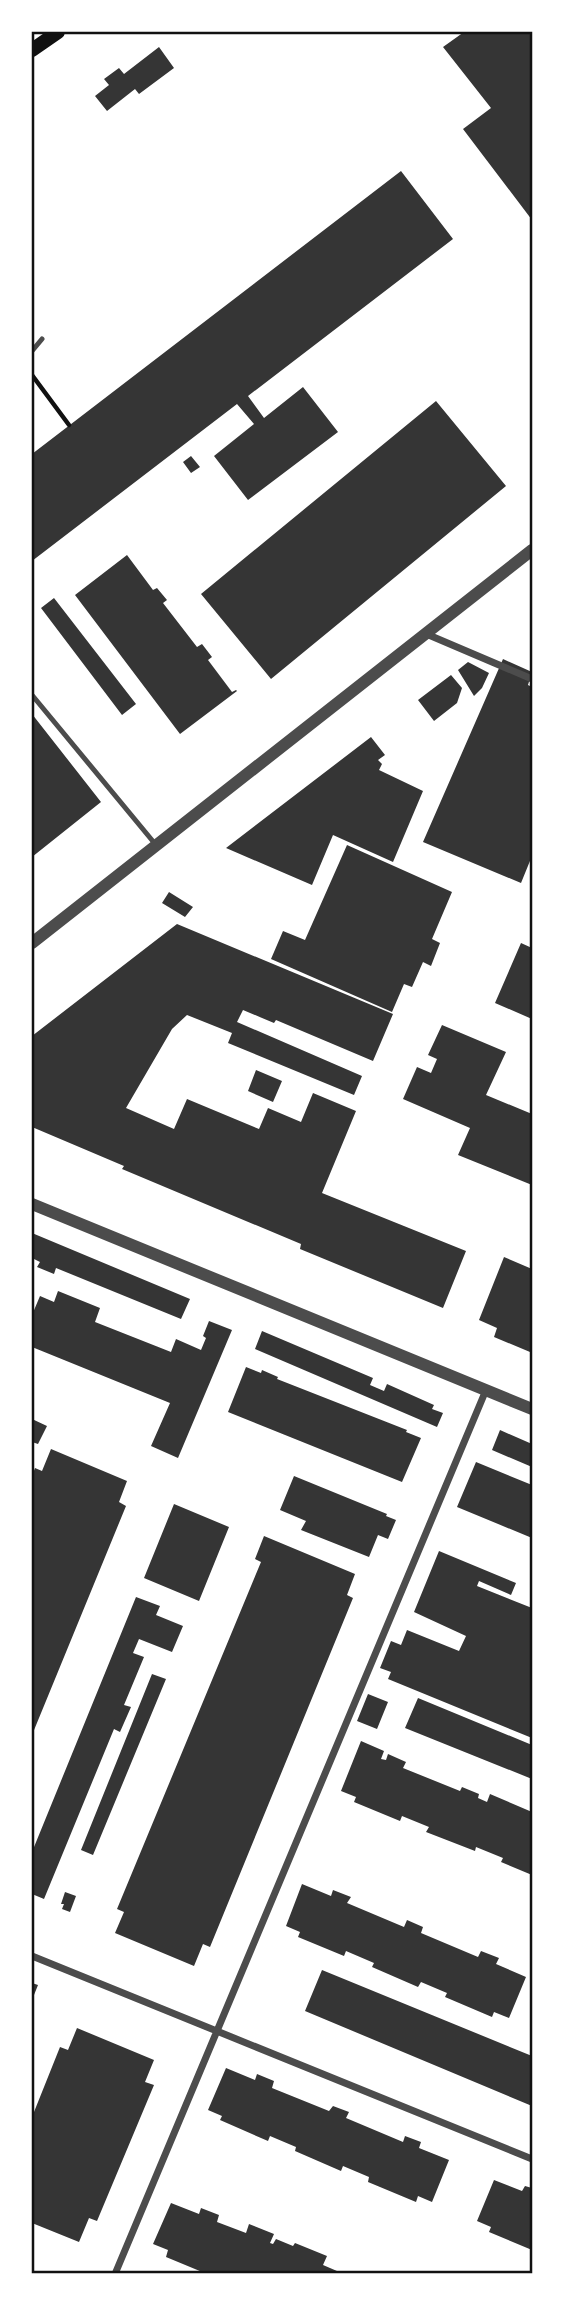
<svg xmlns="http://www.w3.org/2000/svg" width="564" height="2305" font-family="'Titillium Web',sans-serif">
  <rect width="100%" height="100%" fill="#fff"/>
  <path fill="#353535" d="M464,32H532V220L463,129L491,108L443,47Z
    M159,47L174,68L139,94L135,89L107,111L95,96L109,85L104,79L119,68L124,74Z
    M401,171L453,239L248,396L264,418L303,387L338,432L248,500L214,456L254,424L237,404L32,561V454Z
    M436,401L506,486L271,679L201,594Z
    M191,456L200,467L191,473L183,462Z
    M127,555L153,590L157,588L167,600L163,603L197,647L202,644L212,657L208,660L232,692L236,690L237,691L180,734L75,595Z
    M54,598L136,704L122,715L41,608Z
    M503,659L532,672L528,685L532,687V856L521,883L423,842Z
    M468,662L489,673L482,688L474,696L458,670Z
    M451,675L462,688L457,703L434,721L418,700Z
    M32,714L101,802L32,857Z
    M371,737L385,755L378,760L382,764L379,770L423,791L393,862L333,835L312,885L226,848Z
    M347,845L452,892L432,939L440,943L431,966L423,962L412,987L404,984L392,1012L271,959L283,931L305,940Z
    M169,892L193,907L185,917L162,903Z
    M177,924L393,1014L373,1061L276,1020L274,1023L243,1010L237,1022L362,1076L354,1095L228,1043L232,1033L187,1015L172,1029L126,1108L174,1129L187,1099L259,1129L268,1108L301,1122L313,1093L356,1111L322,1193L466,1251L443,1308L300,1249L301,1244L122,1169L124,1166L32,1127V1036Z
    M521,943L532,948V1019L495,1003Z
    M442,1025L506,1052L486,1095L532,1114V1185L458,1155L470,1128L403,1099L417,1067L431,1073L437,1059L428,1055Z
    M256,1070L282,1081L273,1102L248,1091Z
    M32,1233L190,1299L181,1319L56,1268L54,1274L37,1267L40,1262L32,1258Z
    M504,1257L532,1269V1347L530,1352L494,1337L497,1328L479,1320Z
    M58,1291L100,1308L95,1322L171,1352L176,1339L201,1350L206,1338L203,1336L209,1321L232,1330L178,1458L151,1446L170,1403L32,1347V1315L40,1296L54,1302Z
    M262,1331L373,1378L370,1385L384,1391L387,1384L434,1405L432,1409L443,1413L437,1427L255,1349Z
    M246,1367L261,1373L262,1370L278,1377L277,1379L407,1430L406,1432L421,1438L402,1482L228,1412Z
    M32,1419L47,1426L38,1444L32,1442Z
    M500,1430L532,1444V1467L492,1450Z
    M51,1449L127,1481L119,1502L126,1506L32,1735V1476L35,1468L42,1471Z
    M476,1462L532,1485V1538L457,1507Z
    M294,1476L387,1514L386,1516L396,1520L388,1539L378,1535L369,1557L301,1530L306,1521L280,1510Z
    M174,1504L229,1527L199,1601L144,1578Z
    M264,1536L355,1574L347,1595L353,1598L210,1947L203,1944L194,1966L115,1933L124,1912L117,1909L261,1562L255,1559Z
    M439,1551L516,1583L511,1595L479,1581L477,1586L532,1608V1738L388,1679L391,1672L380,1668L391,1641L401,1645L407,1630L459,1651L466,1636L414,1612Z
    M136,1597L160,1606L156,1615L183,1626L172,1652L139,1639L133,1653L144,1657L124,1705L131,1707L120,1732L114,1729L44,1899L32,1894V1852Z
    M152,1674L166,1679L93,1855L81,1850Z
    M368,1694L388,1702L377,1729L357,1721Z
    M418,1698L532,1745V1779L405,1728Z
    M361,1741L384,1751L381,1759L386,1760L388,1754L406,1762L403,1768L460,1791L462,1787L479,1794L478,1798L487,1802L490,1794L532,1812L530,1820L532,1822V1875L501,1862L503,1858L476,1847L475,1851L426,1832L429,1827L402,1816L400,1821L354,1802L356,1797L341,1791Z
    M302,1884L331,1896L333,1890L351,1897L347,1903L404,1927L407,1920L423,1927L421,1933L478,1957L481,1951L499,1958L496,1964L526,1977L509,2018L494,2012L492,2017L445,1997L447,1993L421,1982L418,1987L372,1967L374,1963L346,1951L344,1956L298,1937L300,1932L286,1926Z
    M65,1892L76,1896L70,1912L62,1909L64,1904H61Z
    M322,1970L532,2056V2106L305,2011Z
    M32,1983L38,1985L32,2000Z
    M77,2028L154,2060L145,2082L154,2085L97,2221L89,2218L79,2242L32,2223V2117L60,2047L68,2050Z
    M226,2068L255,2080L257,2074L274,2081L272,2088L329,2111L333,2106L349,2112L346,2118L403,2142L405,2136L421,2142L419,2148L449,2160L432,2202L418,2196L416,2202L368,2182L369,2177L343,2166L341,2171L295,2151L296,2147L270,2136L268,2141L220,2120L222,2116L208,2110Z
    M494,2180L522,2191L525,2186L532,2188V2250L489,2232L491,2227L477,2221Z
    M171,2203L199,2214L201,2208L219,2215L217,2222L246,2233L249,2224L274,2234L270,2243L273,2244L276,2239L293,2246L295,2243L327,2256L323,2265L344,2274H223L216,2271L215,2274H207L166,2257L168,2250L153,2244Z"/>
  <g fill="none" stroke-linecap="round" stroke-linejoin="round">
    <path stroke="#111" stroke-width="4.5" d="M32,375L69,425"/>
    <path stroke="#4c4c4c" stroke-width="5" d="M32,351L42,339
      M32,695L156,845"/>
    <path stroke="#4c4c4c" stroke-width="7" d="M424,633L532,679
      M32,1956L532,2159
      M115,2274L486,1390"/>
    <path stroke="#4c4c4c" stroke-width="12" d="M32,943L532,550
      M32,1204L532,1409"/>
    <path stroke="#111" stroke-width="14" d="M32,50L58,32"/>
  </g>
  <rect width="564" height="2305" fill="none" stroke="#ffffff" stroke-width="66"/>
  <rect x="33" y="33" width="498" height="2239" fill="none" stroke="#111" stroke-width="2.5"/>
</svg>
